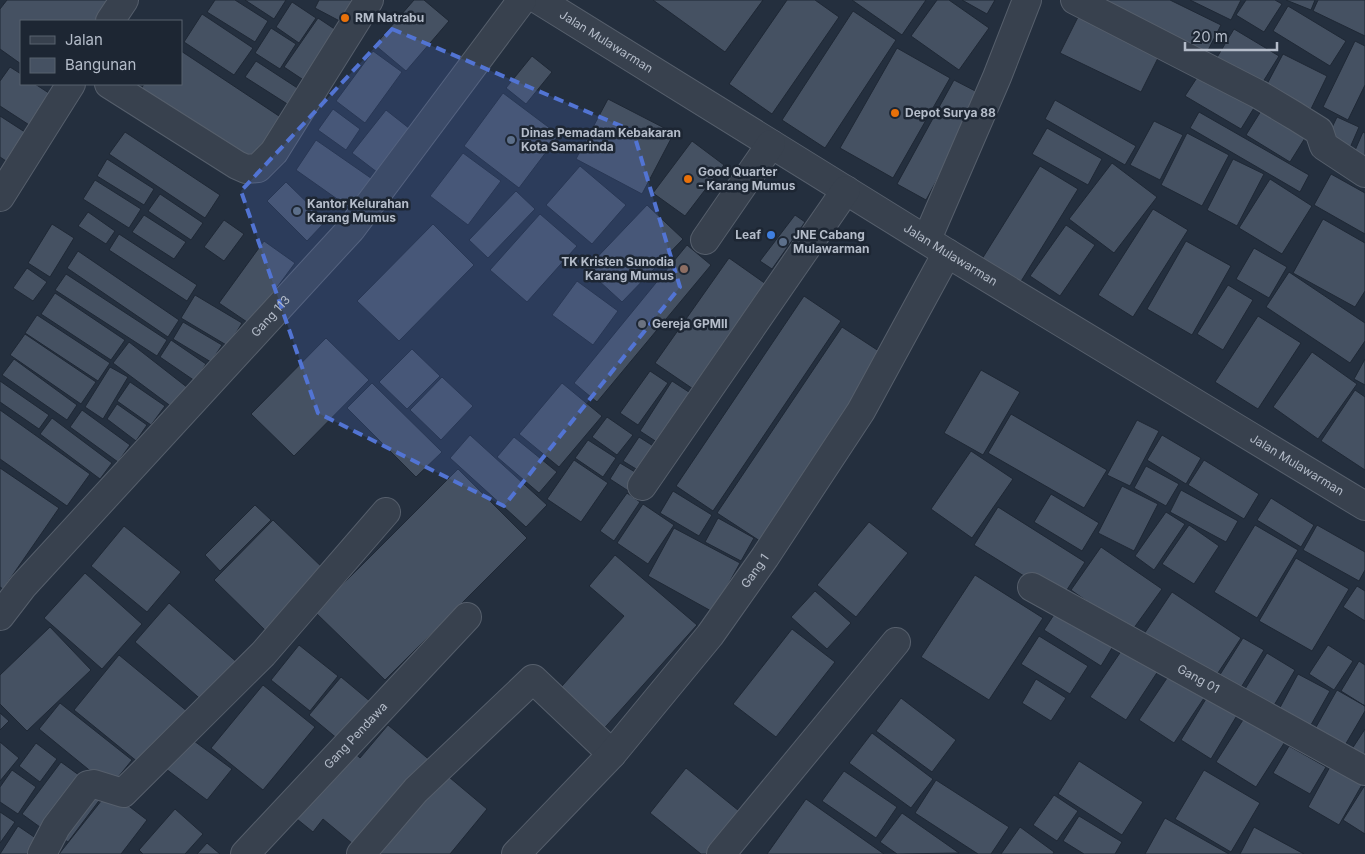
<svg xmlns="http://www.w3.org/2000/svg" width="1365" height="854" font-family="Inter,sans-serif">
  <rect width="100%" height="100%" fill="#242f3e"/>
  <path fill="#455162" stroke="#1f2835" d="M7,0H117L101,21H21V64L0,49V9Z
    M215,0H235L268,21L255,42L207,12Z
    M245,0H286L274,19Z
    M319,0H366L351,27L315,8Z
    M414,0H424L449,21L406,71L375,45Z
    M653,0H763L725,52Z
    M787,0H815L839,17L772,114L729,84Z
    M852,0H926L902,35Z
    M937,0H949L989,28L959,70L911,36Z
    M962,0H995L987,14Z
    M1091,0H1170L1221,25L1203,60Z
    M1190,0H1241L1231,20Z
    M1246,0H1275L1282,4L1264,32L1236,15Z
    M1286,0H1315L1311,10Z
    M1318,0H1365V36L1313,11Z
    M292,2L316,18L299,43L276,27Z
    M1288,6L1346,41L1330,66L1273,31Z
    M853,11L896,40L825,148L782,120Z
    M202,14L253,48L234,75L184,42Z
    M1078,17L1159,56L1141,92L1060,53Z
    M318,18L345,36L311,85L284,67Z
    M271,28L296,44L280,69L255,53Z
    M1234,29L1279,56L1261,85L1216,59Z
    M1355,41L1365,46V85L1348,120L1323,107Z
    M897,48L950,78L893,178L840,148Z
    M181,51L285,120L254,167L140,91L144,84H181Z
    M373,51L402,72L365,123L336,101Z
    M1283,54L1327,76L1311,109L1266,86Z
    M532,56L552,72L526,104L506,88Z
    M256,61L302,91L292,107L245,77Z
    M10,67L21,74V84H35L58,99L37,130L0,106V81Z
    M1202,70L1257,103L1241,129L1185,96Z
    M954,80L983,95L926,200L897,184Z
    M503,93L559,135L519,188L464,146Z
    M608,99L674,133L642,194L576,159Z
    M1055,100L1136,146L1125,165L1045,119Z
    M1266,103L1310,130L1290,162L1246,135Z
    M333,109L360,129L346,150L318,130Z
    M386,110L419,136L386,179L352,153Z
    M1199,112L1309,175L1300,192L1190,128Z
    M0,116L31,136L12,165L0,157Z
    M1337,117L1359,127L1349,150L1326,140Z
    M1154,121L1183,135L1160,180L1130,165Z
    M1047,128L1102,159L1088,185L1032,154Z
    M125,132L220,195L205,218L109,154Z
    M1363,132L1365,133V160L1353,155Z
    M1187,133L1229,155L1202,206L1161,185Z
    M316,140L378,183L357,213L296,170Z
    M692,141L724,165L685,216L653,193Z
    M463,153L501,181L468,225L430,196Z
    M107,159L154,189L144,205L97,176Z
    M1233,159L1264,174L1237,226L1207,210Z
    M1112,163L1157,197L1114,253L1069,219Z
    M580,166L626,205L592,244L546,205Z
    M1040,166L1078,189L1020,283L982,259Z
    M1331,174L1365,193V234L1314,205Z
    M1270,179L1312,206L1282,254L1239,228Z
    M95,180L141,209L129,228L83,199Z
    M286,182L326,221L307,241L267,201Z
    M516,191L535,209L488,258L469,240Z
    M160,194L203,223L191,240L148,211Z
    M647,205L683,239L622,302L586,269Z
    M1153,209L1188,230L1133,317L1098,295Z
    M88,212L115,231L106,244L78,226Z
    M540,214L577,246L527,302L490,270Z
    M144,215L186,242L174,259L132,232Z
    M795,215L805,222L772,269L760,261Z
    M1323,219L1365,243V291L1355,307L1293,273Z
    M224,220L244,234L224,261L204,247Z
    M52,224L74,238L50,277L28,263Z
    M433,224L474,265L399,341L357,301Z
    M1066,225L1095,245L1060,296L1030,276Z
    M119,234L197,285L187,301L109,250Z
    M264,241L295,263L250,324L219,303Z
    M1186,241L1231,266L1192,335L1147,309Z
    M687,245L711,265L597,402L574,383Z
    M1254,248L1287,267L1269,298L1236,279Z
    M78,251L179,320L168,337L67,268Z
    M729,258L773,289L699,393L655,363Z
    M27,268L47,282L33,301L13,288Z
    M1289,272L1365,323V341L1350,363L1266,307Z
    M66,274L167,340L157,356L55,290Z
    M577,281L618,311L593,345L552,315Z
    M1228,285L1253,300L1223,350L1197,334Z
    M55,293L125,340L111,360L41,314Z
    M195,295L242,323L228,346L181,318Z
    M804,296L841,321L713,511L676,486Z
    M37,315L110,363L98,381L25,333Z
    M1258,316L1301,343L1258,409L1215,382Z
    M183,322L222,345L211,362L173,339Z
    M842,327L888,357L763,543L717,513Z
    M25,334L96,382L81,404L10,355Z
    M326,338L369,380L294,456L251,414Z
    M171,340L206,364L195,381L160,357Z
    M129,342L188,388L172,407L113,363Z
    M412,349L440,376L407,409L379,382Z
    M1312,352L1357,384L1318,439L1273,407Z
    M14,359L77,405L67,420L2,375Z
    M1365,359V385L1354,379Z
    M110,367L128,377L103,419L85,407Z
    M981,370L1020,392L983,455L944,433Z
    M650,371L668,383L638,425L620,413Z
    M442,377L473,406L441,440L410,410Z
    M0,381L49,415L39,429L0,402Z
    M672,381L698,398L666,448L640,431Z
    M130,382L165,406L151,425L117,401Z
    M372,383L442,452L416,477L347,408Z
    M562,383L602,416L559,467L519,434Z
    M1355,390L1365,397V470L1321,441Z
    M117,404L147,425L136,441L107,419Z
    M0,410L90,474L67,506L0,459Z
    M82,410L130,445L118,462L70,427Z
    M1011,414L1107,470L1084,508L988,453Z
    M607,417L633,435L617,455L592,437Z
    M52,418L112,463L100,479L40,434Z
    M1137,420L1159,431L1130,486L1107,475Z
    M470,435L547,505L526,527L450,458Z
    M1162,435L1201,458L1186,484L1147,460Z
    M514,437L557,472L539,493L497,457Z
    M639,437L661,451L646,475L623,461Z
    M588,440L616,458L603,477L575,458Z
    M971,451L1013,479L972,538L931,509Z
    M574,460L608,483L581,522L547,499Z
    M1204,460L1259,494L1244,519L1188,485Z
    M620,463L640,475L630,492L610,479Z
    M1146,466L1179,484L1166,506L1134,488Z
    M0,468L59,508L3,589L0,587Z
    M458,469L527,538L385,680L315,612Z
    M1122,486L1158,504L1134,551L1098,533Z
    M1181,490L1238,521L1226,542L1170,512Z
    M673,491L712,515L699,536L660,513Z
    M627,493L640,502L614,541L600,531Z
    M1051,494L1099,523L1082,551L1034,522Z
    M1271,498L1314,525L1301,547L1257,520Z
    M643,504L674,525L648,564L617,543Z
    M255,505L271,520L220,571L205,555Z
    M998,507L1085,562L1061,599L974,545Z
    M1166,512L1185,524L1154,570L1135,556Z
    M718,518L754,538L741,561L705,542Z
    M273,520L326,571L266,631L214,580Z
    M869,522L908,553L856,617L817,585Z
    M1189,525L1219,546L1194,584L1162,564Z
    M1255,525L1298,550L1257,618L1214,592Z
    M1317,525L1365,552V570L1359,581L1303,550Z
    M124,526L181,572L147,612L91,566Z
    M674,528L740,563L713,612L648,576Z
    M1101,547L1162,589L1131,632L1071,590Z
    M615,555L697,625L599,734L555,694L624,616L589,586Z
    M1296,558L1349,589L1312,651L1259,621Z
    M85,573L142,624L102,669L44,618Z
    M975,575L1043,618L989,700L921,657Z
    M1357,586L1365,591V621L1343,607Z
    M815,591L851,623L827,649L791,617Z
    M1172,592L1241,638L1214,679L1144,634Z
    M169,603L239,664L205,703L135,642Z
    M1059,607L1115,643L1101,666L1044,630Z
    M50,627L91,670L27,731L0,704V675Z
    M792,629L835,662L776,737L733,704Z
    M1039,636L1088,666L1070,694L1021,664Z
    M1243,638L1264,650L1237,694L1216,681Z
    M1126,644L1162,665L1126,720L1090,697Z
    M299,645L338,676L310,711L271,680Z
    M1328,645L1353,661L1334,690L1309,674Z
    M1267,653L1295,670L1270,712L1242,694Z
    M119,655L188,712L144,767L74,710Z
    M1359,661L1365,665V706L1341,691Z
    M1173,669L1208,692L1174,743L1139,720Z
    M1298,674L1330,691L1307,732L1276,715Z
    M341,677L371,702L339,740L309,715Z
    M1036,679L1066,698L1051,721L1022,703Z
    M263,685L315,727L263,790L211,748Z
    M1212,689L1242,707L1211,759L1181,740Z
    M1337,690L1365,706V711L1341,752L1311,736Z
    M901,698L956,740L932,772L876,731Z
    M60,703L132,760L110,787L39,729Z
    M1248,712L1288,737L1256,787L1216,762Z
    M0,713L9,721L0,730Z
    M388,725L432,762L359,849L323,819L313,832L292,815L348,747L360,758Z
    M1365,729V766L1348,755Z
    M872,733L933,779L911,808L849,763Z
    M186,735L232,769L207,800L162,766Z
    M0,742L19,758L0,781Z
    M36,743L57,759L40,782L19,766Z
    M1289,746L1326,767L1310,794L1273,773Z
    M1079,761L1143,802L1122,835L1058,794Z
    M61,762L83,778L44,830L22,814Z
    M1331,765L1363,783L1339,825L1308,807Z
    M686,768L744,815L711,854H701L650,813Z
    M12,770L36,787L18,814L0,802V787Z
    M1204,770L1260,803L1231,852L1175,819Z
    M844,771L897,807L876,838L822,801Z
    M443,772L487,809L450,854H375Z
    M936,780L1009,827L991,854H978L915,813Z
    M1365,785V834L1343,820Z
    M92,786L104,794L68,842L56,834Z
    M109,791L147,820L121,854H59Z
    M1054,795L1078,811L1057,841L1033,825Z
    M806,799L884,854H767Z
    M175,809L203,834L185,854H143L139,850Z
    M0,812L15,822L0,843Z
    M902,813L959,853L897,854L880,842Z
    M1079,816L1122,842L1115,854H1084L1063,841Z
    M1165,818L1229,854H1145Z
    M18,826L40,841L31,854H0Z
    M1020,827L1054,852L1053,854H1001Z
    M1254,827L1304,854H1240Z
    M207,843L220,854H197Z"/>
  <g fill="none" stroke-linecap="round" stroke-linejoin="round">
    <defs>
      <g id="minor">
        <path id="s1" d="M539,0L947,253L1365,506"/>
        <path d="M1075,0L1258,94L1295,116L1319,131L1324,146L1365,173"/>
        <path d="M110,21L124,0"/>
        <path d="M109,84L237,165L246,169L258,168L274,152L369,0"/>
        <path d="M0,197L71,84"/>
        <path d="M927,239L997,77L1027,0"/>
        <path d="M705,240L771,144"/>
        <path d="M642,486L846,190"/>
        <path id="s2" d="M1032,587L1365,771"/>
        <path id="s3" d="M0,616L23,586L351,229L522,0"/>
        <path d="M42,854L56,827L88,785L94,784L123,793L263,654L386,512"/>
        <path id="s4" d="M245,854L467,617"/>
        <path d="M361,854L416,790L533,679L612,754"/>
        <path id="s5" d="M516,854L612,754L710,635L765,557L861,411L947,253"/>
        <path d="M721,854L896,642"/>
      </g>
    </defs>
    <use href="#minor" stroke="#565f6c" stroke-width="30"/>
    <use href="#minor" stroke="#38414e" stroke-width="28"/>
  </g>
  <path fill="#5274d3" fill-opacity="0.2" stroke="#5274d3" stroke-width="4" stroke-dasharray="10 6" stroke-linejoin="round" d="M392,29L633,131L680,287L504,506L318,413L241,191Z"/>
  <g fill="#e8710a" stroke="#1d2633" stroke-width="2">
    <circle cx="345" cy="18" r="5"/>
    <circle cx="895" cy="113" r="5"/>
    <circle cx="688" cy="179" r="5"/>
  </g>
  <g fill="#5c6f8a" stroke="#1d2633" stroke-width="2">
    <circle cx="511" cy="140" r="5"/>
    <circle cx="297" cy="211" r="5"/>
    <circle cx="783" cy="242" r="5"/>
  </g>
  <circle fill="#3f7fe0" stroke="#1d2633" stroke-width="2" cx="771" cy="235" r="5"/>
  <circle fill="#8d6e63" stroke="#1d2633" stroke-width="2" cx="684" cy="269" r="5"/>
  <circle fill="#6b7280" stroke="#1d2633" stroke-width="2" cx="642" cy="324" r="5"/>
  <g text-anchor="middle" stroke-width="5" stroke-linejoin="round" paint-order="stroke">
    <g font-size="12" font-weight="bold" fill="#b4bcc9" stroke="#1d2633" text-anchor="start">
      <text x="355" y="22">RM Natrabu</text>
      <text x="905" y="117">Depot Surya 88</text>
      <text x="521" y="137">Dinas Pemadam Kebakaran<tspan x="521" dy="14">Kota Samarinda</tspan></text>
      <text x="698" y="176">Good Quarter<tspan x="698" dy="14">- Karang Mumus</tspan></text>
      <text x="307" y="208">Kantor Kelurahan<tspan x="307" dy="14">Karang Mumus</tspan></text>
      <text x="761" y="239" text-anchor="end">Leaf</text>
      <text x="793" y="239">JNE Cabang<tspan x="793" dy="14">Mulawarman</tspan></text>
      <text x="674" y="266" text-anchor="end">TK Kristen Sunodia<tspan x="674" dy="14">Karang Mumus</tspan></text>
      <text x="652" y="328">Gereja GPMII</text>
    </g>
    <g font-size="12" fill="#b4bcc9" stroke="#1d2633">
      <text dy="4" stroke="none"><textPath href="#s1" startOffset="79">Jalan Mulawarman</textPath></text>
      <text dy="4" stroke="none"><textPath href="#s1" startOffset="484">Jalan Mulawarman</textPath></text>
      <text dy="4" stroke="none"><textPath href="#s3" startOffset="404">Gang 113</textPath></text>
      <text dy="4" stroke="none"><textPath href="#s1" startOffset="889">Jalan Mulawarman</textPath></text>
      <text dy="4" stroke="none"><textPath href="#s5" startOffset="371">Gang 1</textPath></text>
      <text dy="4" stroke="none"><textPath href="#s2" startOffset="190">Gang 01</textPath></text>
      <text dy="4" stroke="none"><textPath href="#s4" startOffset="162">Gang Pendawa</textPath></text>
    </g>
  </g>
  <rect x="20" y="20" width="162" height="65" fill="#1d2633" stroke="#59626f"/>
  <rect x="30" y="36" width="25" height="8" fill="#38414e" stroke="#59626f"/>
  <text x="65" y="45" font-size="15" fill="#b4bcc9">Jalan</text>
  <rect x="30" y="58" width="25" height="15" fill="#455162" stroke="#59626f"/>
  <text x="65" y="70" font-size="15" fill="#b4bcc9">Bangunan</text>
  <path d="M1185 42v8h92v-8" fill="none" stroke="#b4bcc9" stroke-width="2.5"/>
  <text x="1192" y="42" font-size="15" fill="#b4bcc9" stroke="#1d2633" stroke-width="4" paint-order="stroke">20 m</text>
</svg>
